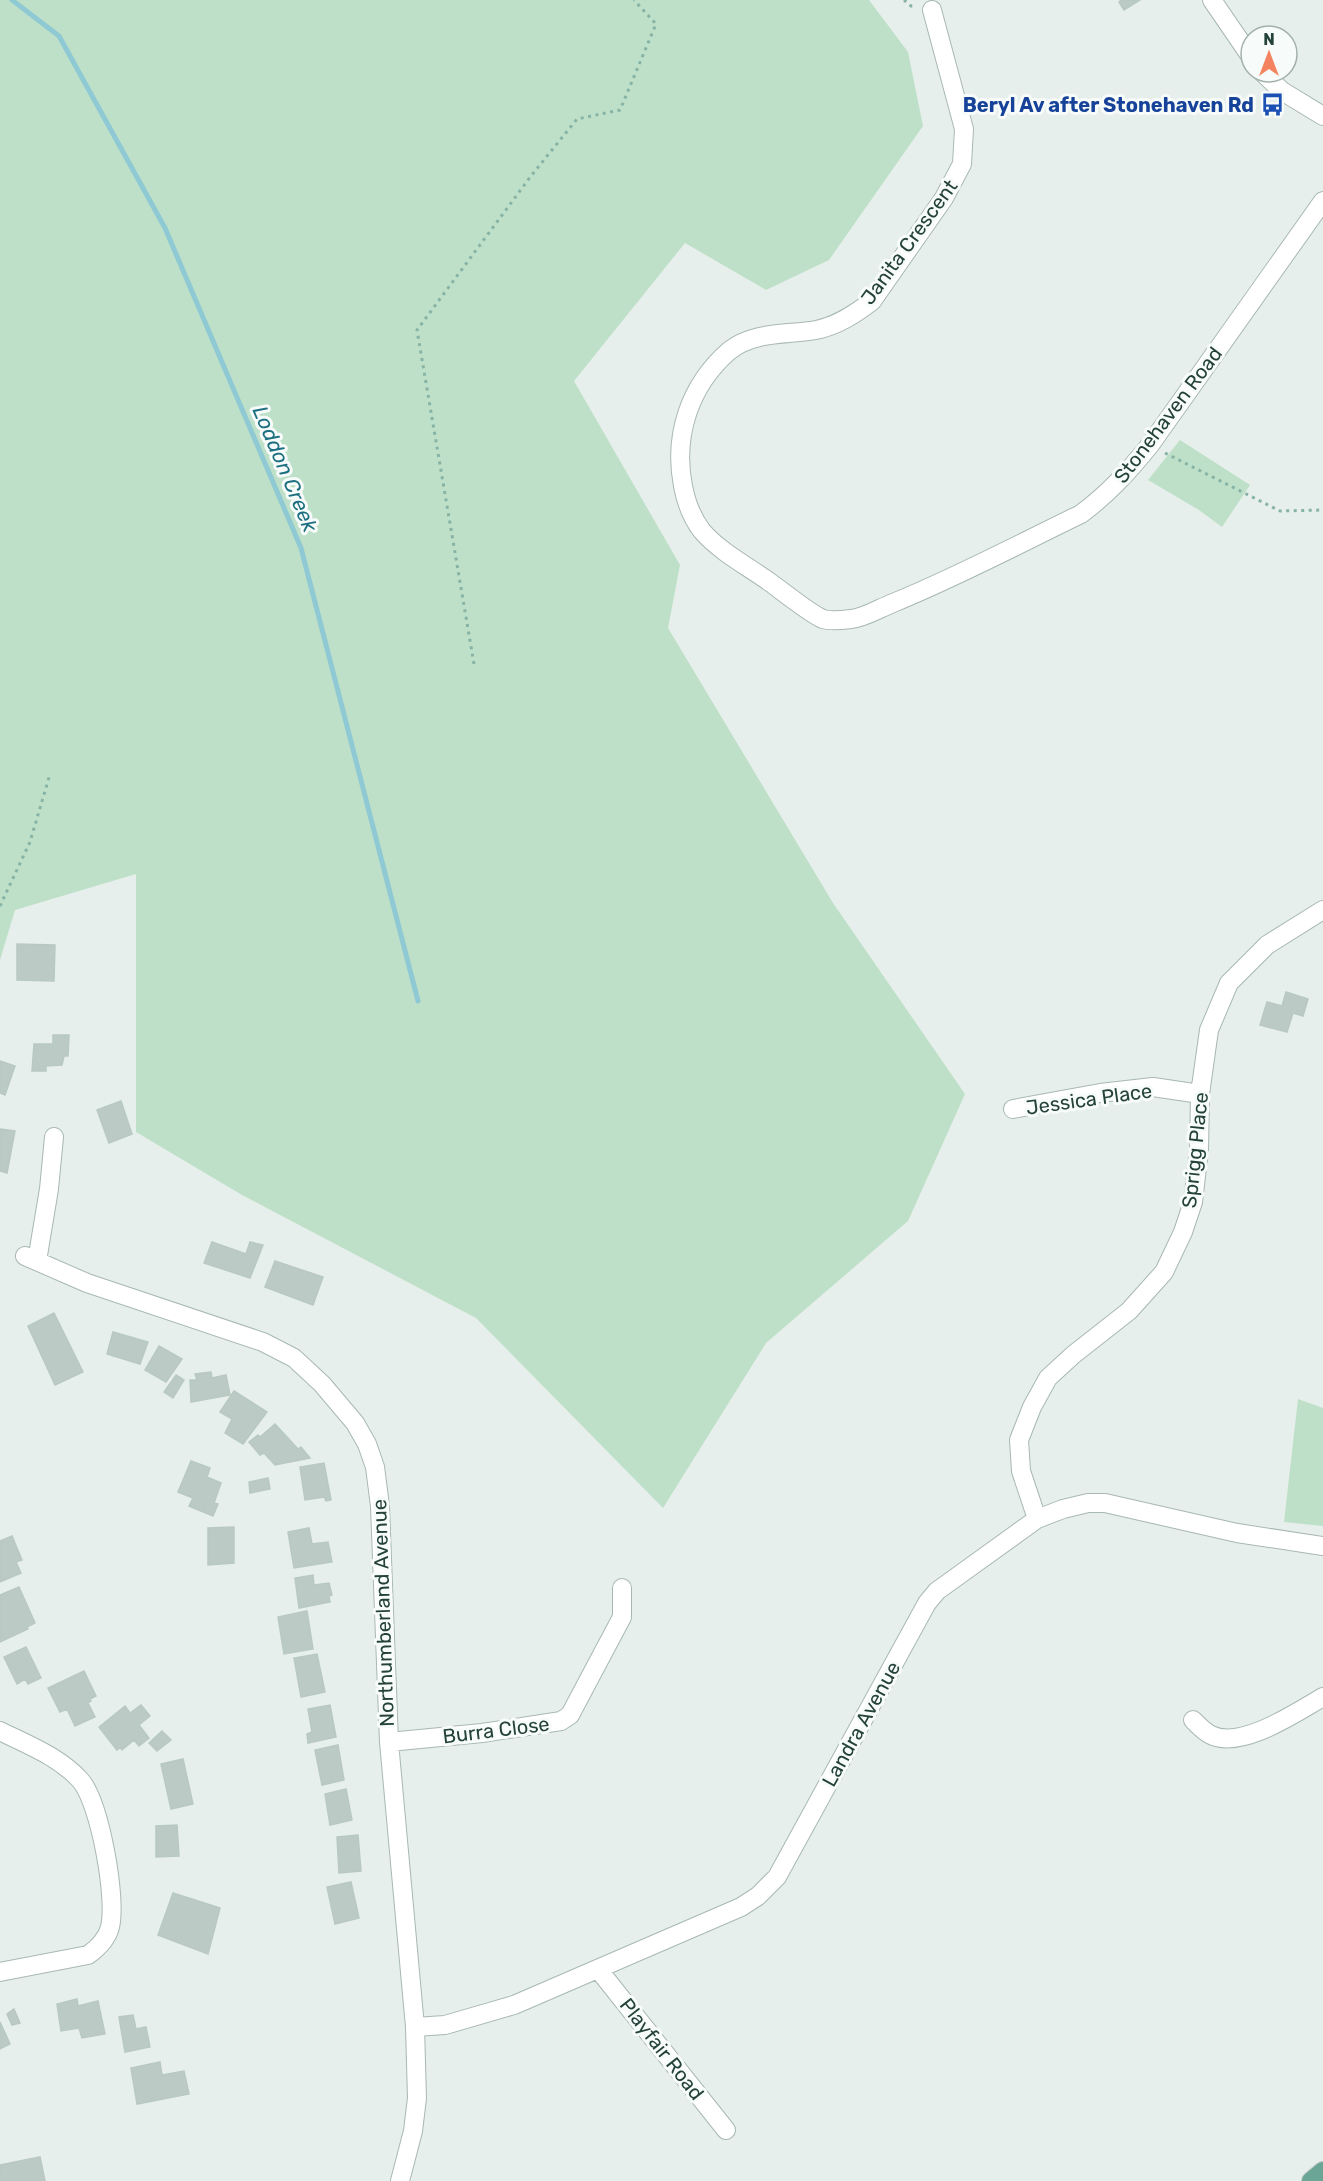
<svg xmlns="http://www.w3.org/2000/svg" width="1323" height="2181" font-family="Rubik,sans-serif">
  <rect width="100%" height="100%" fill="#e6efeb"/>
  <path fill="#bfe0c8" d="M0,0H869L908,52L923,126L829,260L766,290L685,243L574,381L680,565L668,628L833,903L965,1094L908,1221L766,1343L663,1508L476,1318L242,1195L136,1132V874L15,910L0,960Z
    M1180,440L1250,485L1222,527L1199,510L1148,480Z
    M1298,1399L1323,1408V1526L1284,1522Z"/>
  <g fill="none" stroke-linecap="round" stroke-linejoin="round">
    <path stroke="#8ec9d4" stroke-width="5" d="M12,0L59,36L165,228L301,548L418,1001"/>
  </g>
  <path fill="#bbcac4" stroke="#b8c9c2" stroke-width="1.5" d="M1121,0H1140L1124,10L1119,2Z
    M17,944L55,945L54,981L17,980Z
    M1286,992L1308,999L1303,1016L1293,1013L1287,1032L1260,1025L1267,1002L1282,1006Z
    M53,1035H69L68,1056H64L62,1065L46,1066V1071H32L34,1044H53Z
    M0,1061L15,1066L5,1095L0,1093Z
    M121,1101L132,1134L109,1143L97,1110Z
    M0,1129L15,1131L7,1173L0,1171Z
    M212,1242L246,1254L250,1242L263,1245L250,1278L204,1263Z
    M275,1261L323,1277L313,1305L265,1287Z
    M54,1313L83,1372L55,1385L28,1326Z
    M113,1332L148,1342L140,1364L107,1354Z
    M159,1346L182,1359L166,1382L145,1370Z
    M211,1372L212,1378L226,1375L230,1395L191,1402L190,1380H197L195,1374Z
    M176,1375L184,1380L173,1398L164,1392Z
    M234,1391L267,1412L243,1444L225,1433L232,1419L220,1412Z
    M275,1424L298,1449L301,1447L310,1458L275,1465L264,1453L260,1455L249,1442L258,1435L260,1437Z
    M191,1461L210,1468L207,1477L221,1483L214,1503L218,1504L213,1516L189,1506L193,1498L178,1492Z
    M324,1463L331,1500L326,1501L324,1497L305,1500L300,1467Z
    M268,1478L270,1489L250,1493L249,1482Z
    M234,1527V1563L208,1565V1528Z
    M309,1528L312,1544L328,1542L332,1562L294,1568L288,1532Z
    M12,1536L22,1560L16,1562L21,1573L0,1582V1541Z
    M313,1575L314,1585L329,1583L332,1595L329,1596L330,1602L299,1608L295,1578Z
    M19,1587L35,1623L27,1627L28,1629L0,1642V1595Z
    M307,1611L313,1649L284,1654L278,1617Z
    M26,1647L41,1678L28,1684L25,1679L17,1684L4,1657Z
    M317,1654L325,1692L301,1697L294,1658Z
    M84,1671L96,1696L90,1699L91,1701L88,1703L95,1717L75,1726L67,1709L60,1712L48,1688Z
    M141,1705L150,1716L139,1725L149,1738L139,1746L134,1740L122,1750L120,1747L117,1750L99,1727L125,1706L130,1713Z
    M330,1705L336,1737L308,1743L307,1734L312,1732L308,1709Z
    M162,1731L171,1740L157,1751L149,1743Z
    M338,1745L344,1780L322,1785L315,1750Z
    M183,1759L193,1804L171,1809L161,1764Z
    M346,1789L352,1820L330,1825L325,1794Z
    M177,1825L179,1856L156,1857V1826Z
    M358,1835L361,1871L339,1873L337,1837Z
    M351,1882L359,1918L335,1924L327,1887Z
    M173,1893L220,1908L208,1954L158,1935Z
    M77,1999L78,2006L98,2001L105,2034L82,2038L79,2028L61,2031L57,2004Z
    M14,2009L20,2023L12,2025L7,2014Z
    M133,2015L136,2029L146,2027L150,2047L125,2052L119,2017Z
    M0,2022L10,2044L0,2049Z
    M160,2062L162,2075L184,2071L189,2094L137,2104L131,2068Z
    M40,2157L45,2181H0V2165Z"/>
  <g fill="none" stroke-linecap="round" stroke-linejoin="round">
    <defs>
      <path id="street" d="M1212,0L1251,57
        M932,10L964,129L962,164L944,198L872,301C855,314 837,326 816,330C788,335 753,331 729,351C690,385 673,435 683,486C686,502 692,518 702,531C720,552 749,567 771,583C782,591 812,615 823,619C830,621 843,620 851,619C864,618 880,608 893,603C957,577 1019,544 1081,514C1109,493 1128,472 1150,445L1323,201
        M1262,72L1282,91L1323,116
        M1013,1109L1100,1093L1153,1087L1200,1094
        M25,1256L87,1283L263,1342L294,1358L322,1384L355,1423L367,1444L375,1467L380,1506L389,1742L415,2027L417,2098L413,2131L400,2181
        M37,1261L49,1189L54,1137
        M1037,1519L1021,1471L1019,1440L1032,1407L1048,1378L1073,1355L1129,1311L1164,1272L1183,1232L1193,1202L1199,1150L1200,1094L1209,1030L1229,983L1267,945L1323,910
        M1193,1720C1198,1725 1204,1732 1211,1735C1241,1750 1297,1712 1323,1697
        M0,1731C28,1745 60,1757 81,1781C100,1804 117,1898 110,1927C107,1939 98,1948 88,1955L0,1972
        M389,1742L482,1733L561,1721L570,1715L622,1617V1588
        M598,1969L726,2130
        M415,2027L445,2025L514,2005L741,1907L758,1896L777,1877L927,1603L937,1591L1037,1519L1063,1509L1088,1503H1105L1237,1533L1323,1546"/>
      <path id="primary" d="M1311,2181L1323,2171"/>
    </defs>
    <use href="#street" stroke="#a8b8b2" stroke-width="20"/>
    <use href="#primary" stroke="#c2cac8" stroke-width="20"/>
    <path stroke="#86b3a5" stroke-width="3" stroke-dasharray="3 4.5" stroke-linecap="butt" d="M904,0L911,6H915
      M1165,453L1280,511L1323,510
      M474,664L417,330L531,176L577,119L620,110L656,24L634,0
      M0,906L30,842L50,774"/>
    <use href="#street" stroke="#fff" stroke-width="18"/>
    <use href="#primary" stroke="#6aa596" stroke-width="18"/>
  </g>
  <defs>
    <symbol id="bus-bare" viewBox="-9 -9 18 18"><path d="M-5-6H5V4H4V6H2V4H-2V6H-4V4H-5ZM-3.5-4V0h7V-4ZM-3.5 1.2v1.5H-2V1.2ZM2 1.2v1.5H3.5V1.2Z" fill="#1a4fb4" stroke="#f7fbf9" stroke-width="2.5" paint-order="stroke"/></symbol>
  </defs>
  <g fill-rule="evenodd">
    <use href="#bus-bare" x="1256" y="88" width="33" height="33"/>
  </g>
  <g text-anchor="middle" stroke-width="6" stroke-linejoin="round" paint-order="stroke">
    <g font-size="20" font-weight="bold" fill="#164399" stroke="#f7fbf9" text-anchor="end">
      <text x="1254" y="112">Beryl Av after Stonehaven Rd</text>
    </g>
    <g font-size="20" fill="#24423a" stroke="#f7fbf9">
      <text transform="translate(909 242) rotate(-54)" y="7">Janita Crescent</text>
      <text transform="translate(1168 415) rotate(-53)" y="7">Stonehaven Road</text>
      <text transform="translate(1089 1099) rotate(-8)" y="7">Jessica Place</text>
      <text transform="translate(1195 1150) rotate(-84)" y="7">Sprigg Place</text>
      <text transform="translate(383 1613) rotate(-92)" y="7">Northumberland Avenue</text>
      <text transform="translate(861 1724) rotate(-61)" y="7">Landra Avenue</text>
      <text transform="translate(496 1730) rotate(-7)" y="7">Burra Close</text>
      <text transform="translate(662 2049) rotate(52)" y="7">Playfair Road</text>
    </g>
    <g font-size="21" font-style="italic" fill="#1c6f80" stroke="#f7fbf9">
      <text transform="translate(285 469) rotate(67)" y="7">Loddon Creek</text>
    </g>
  </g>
  <g transform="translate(1269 54)"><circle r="28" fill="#f7fbf9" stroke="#a3b1ad" stroke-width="1.5"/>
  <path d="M0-4.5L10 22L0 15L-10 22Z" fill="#f4845f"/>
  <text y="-9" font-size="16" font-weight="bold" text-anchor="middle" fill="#24423a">N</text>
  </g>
</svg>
